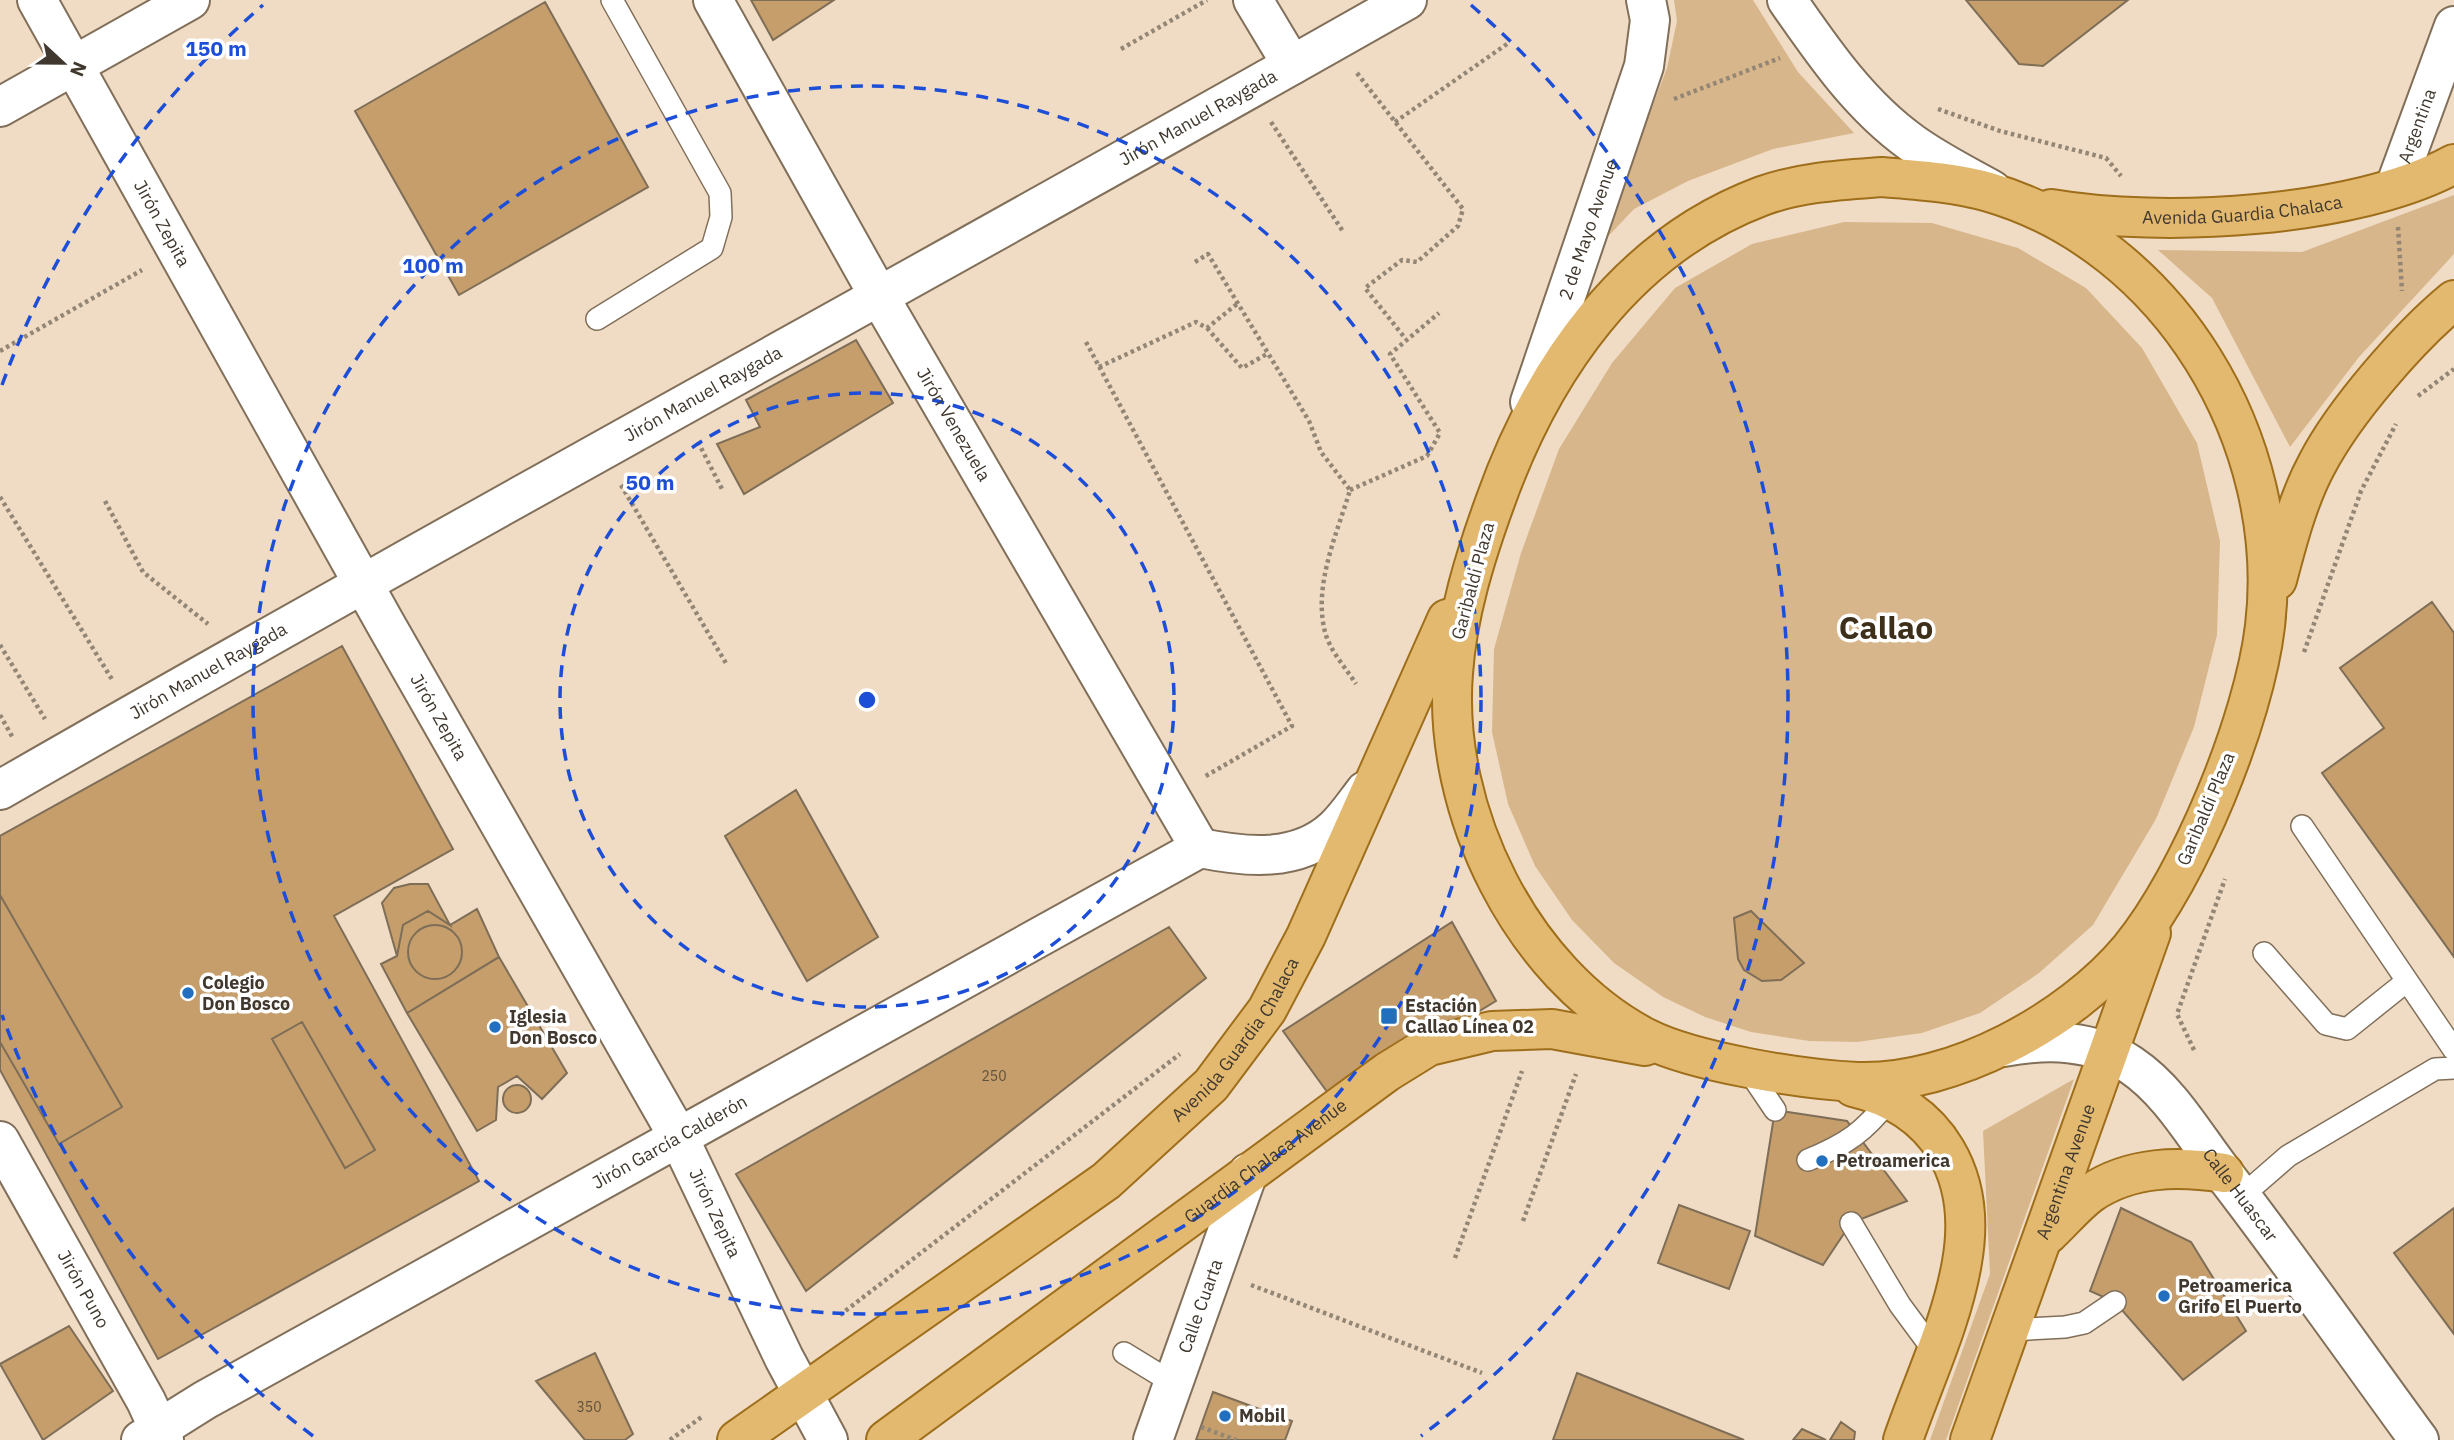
<svg xmlns="http://www.w3.org/2000/svg" width="2454" height="1440" font-family="'IBM Plex Sans',sans-serif">
  <rect width="100%" height="100%" fill="#f0dcc4"/>
  <path fill="#d8b68b" d="M1674,0H1753L1798,72L1854,133L1773,149L1688,181L1634,209L1599,246L1667,68L1677,21Z
    M2454,195V254L2359,357L2290,447L2212,298L2158,250L2302,252Z
    M1844,222L1932,223L2018,248L2086,288L2142,348L2197,443L2220,541L2217,635L2194,727L2156,819L2093,925L2039,973L1980,1013L1922,1033L1857,1042L1809,1041L1751,1032L1705,1017L1663,997L1614,963L1572,920L1535,866L1508,804L1492,732L1494,649L1521,553L1559,449L1612,363L1675,288L1752,244Z
    M2074,1079L1946,1440H1930L1990,1274L1983,1131Z"/>
  <path fill="#c59e6b" stroke="#7e6d57" stroke-width="2" d="M751,0H834L773,40Z
    M1966,0H2128L2043,66L2019,64Z
    M545,2L648,187L459,295L355,111Z
    M856,340L893,403L744,494L717,444L760,427L746,400Z
    M2432,602L2454,633V957L2322,773L2384,728L2340,668Z
    M342,646L453,849L334,916L479,1181L158,1359L0,1070V836Z
    M796,790L878,937L807,981L725,836Z
    M410,884H428L450,925L428,911L403,925L397,956L382,903L394,888Z
    M0,895L122,1107L59,1144L0,1042Z
    M477,909L499,957L407,1013L381,964L397,956L403,925L428,911L450,925Z
    M1751,911L1804,963L1781,980L1762,981L1744,970L1738,959L1734,918Z
    M1452,922L1496,1001L1333,1100L1283,1031Z
    M408 952a27 27 0 1 1 54 0a27 27 0 1 1-54 0Z
    M1169,927L1206,978L806,1291L736,1174Z
    M499,957L567,1073L542,1099L517,1076L498,1087L496,1120L477,1131L407,1013Z
    M302,1022L375,1150L345,1168L272,1039Z
    M503 1099a14 14 0 1 1 28 0a14 14 0 1 1-28 0Z
    M1775,1110L1847,1121L1907,1201L1851,1223L1823,1265L1755,1236Z
    M1679,1205L1750,1231L1729,1289L1658,1263Z
    M2121,1208L2191,1242L2246,1331L2183,1380L2115,1302L2090,1291Z
    M2454,1208V1334L2394,1253Z
    M69,1326L113,1391L43,1440L0,1364Z
    M595,1353L633,1434L625,1440H585L536,1381Z
    M1577,1373L1679,1414L1744,1440H1553Z
    M1213,1392L1292,1421L1285,1440H1196Z
    M1841,1422L1855,1432L1854,1440H1830Z
    M1802,1429L1826,1440H1793Z"/>
  <g fill="none" stroke-linecap="round" stroke-linejoin="round">
    <defs>
      <path id="lane" d="M597,319L712,248L721,217L720,193L612,0
        M2302,826L2454,1050
        M2264,953L2326,1024L2347,1029L2407,981
        M1746,1067L1775,1110
        M1808,1160C1847,1144 1864,1132 1890,1099
        M2242,1196L2288,1156L2435,1069L2454,1068
        M1851,1223L1900,1305L1934,1351
        M2010,1330L2065,1327L2084,1323L2115,1302
        M1124,1353L1173,1383"/>
      <g id="street">
        <path id="s1" d="M37,0L385,623L678,1136L784,1358L828,1440"/>
        <path id="s2" d="M713,0L880,298L1200,848"/>
        <path d="M1253,0L1292,65"/>
        <path d="M0,107L190,0"/>
        <path id="s3" d="M2395,187L2454,26"/>
        <path id="s4" d="M0,790C466,522 939,266 1407,0"/>
        <path d="M1200,848C1245,857 1297,863 1334,829C1346,818 1355,804 1365,791"/>
        <path id="s5" d="M0,1141L146,1401L164,1440"/>
        <path id="s6" d="M141,1440L205,1400L1200,848"/>
        <path id="s7" d="M1153,1440L1248,1173"/>
      </g>
      <g id="secondary">
        <path d="M1787,0C1823,52 1860,106 1912,143C1937,161 1965,175 1992,190"/>
        <path id="s8" d="M1530,402L1644,66L1650,20L1646,0"/>
        <path id="s9" d="M2003,1047C2047,1039 2092,1039 2131,1065C2171,1092 2195,1137 2224,1174C2291,1261 2354,1351 2419,1440"/>
      </g>
      <g id="primary">
        <path d="M1882,177C1918,180 1954,182 1989,192C2170,245 2287,441 2265,626C2254,720 2190,876 2130,949C2070,1021 1953,1085 1858,1082C1804,1080 1693,1062 1646,1038C1521,973 1442,810 1453,673C1457,615 1475,557 1495,502C1542,370 1626,247 1762,196C1801,182 1842,180 1882,177Z"/>
        <path id="s10" d="M2051,209C2161,228 2356,218 2454,164"/>
        <path d="M2277,580C2287,542 2298,499 2317,464C2344,412 2409,337 2454,300"/>
        <path d="M1853,1087C1939,1107 1977,1176 1962,1262C1952,1322 1923,1382 1903,1440"/>
        <path d="M2048,1234C2062,1221 2076,1204 2091,1193C2131,1166 2179,1166 2224,1173"/>
        <path id="s11" d="M737,1440L1106,1181L1211,1085L1267,1010L1306,936L1447,619"/>
        <path id="s12" d="M886,1440L1387,1072L1429,1046L1492,1031L1552,1029L1645,1046"/>
        <path id="s13" d="M1970,1440L2151,933"/>
      </g>
    </defs>
    <use href="#lane" stroke="#816f5a" stroke-width="24"/>
    <use href="#street" stroke="#816f5a" stroke-width="42"/>
    <use href="#secondary" stroke="#816f5a" stroke-width="42"/>
    <use href="#primary" stroke="#9e6e1b" stroke-width="42"/>
    <path stroke="#948675" stroke-width="4.5" stroke-dasharray="3.5 3.5" stroke-linecap="butt" d="M1121,49L1207,0
      M1357,73L1463,209L1458,226L1417,262L1402,260L1365,288L1405,338
      M1674,99L1780,58
      M1938,109L2000,131L2106,158L2121,176
      M1271,122L1344,233
      M1395,122L1507,44
      M2398,227L2402,291
      M1195,262L1208,254L1309,421L1321,452L1350,490C1337,534 1313,585 1325,632C1330,651 1346,668 1356,684
      M1207,328L1242,368L1267,354
      M1086,342L1292,726L1204,777
      M0,351L142,270
      M1099,367L1196,322L1207,328L1237,304
      M2418,396L2454,369
      M698,442L722,489
      M621,485L727,665
      M1350,490L1427,456L1440,433L1390,354L1439,313
      M0,497L113,681
      M105,501L143,572L208,624
      M0,645L45,719
      M2304,652L2361,491L2396,424
      M0,715L13,738
      M2194,1050L2177,1014L2225,879
      M1523,1221L1576,1074
      M1455,1258L1522,1071
      M1251,1285L1482,1373
      M840,1315L1180,1054
      M1201,1427L1236,1440
      M670,1440L703,1416"/>
    <use href="#lane" stroke="#fff" stroke-width="21"/>
    <use href="#street" stroke="#fff" stroke-width="38"/>
    <use href="#secondary" stroke="#fff" stroke-width="38"/>
    <use href="#primary" stroke="#e3b970" stroke-width="38"/>
  </g>
  <g fill="none" stroke="#1d4ed8" stroke-width="3.5" stroke-dasharray="12 9">
    <circle cx="867" cy="700" r="307"/>
    <circle cx="867" cy="700" r="614"/>
    <path d="M313 1436A921 921 0 0 1 2 1015M2 385A921 921 0 0 1 263 5M1471 5A921 921 0 0 1 1421 1436"/>
  </g>
  <g fill="#226fbf" stroke="#fff" stroke-width="2.5">
    <circle cx="188" cy="993" r="7"/>
    <rect x="1380" y="1007" width="18" height="18" rx="3.5"/>
    <circle cx="495" cy="1027" r="7"/>
    <circle cx="1822" cy="1161" r="7"/>
    <circle cx="2164" cy="1296" r="7"/>
    <circle cx="1225" cy="1416" r="7"/>
  </g>
  <g text-anchor="middle" stroke-width="7" stroke-linejoin="round" paint-order="stroke">
    <g font-size="14" fill="#61523d">
      <text x="994" y="1081">250</text>
      <text x="589" y="1412">350</text>
    </g>
    <g font-size="18" fill="#40382e" stroke="#fff">
      <text dy="6" stroke="none"><textPath href="#s4" startOffset="1374">Jirón Manuel Raygada</textPath></text>
      <text dy="6" stroke="none"><textPath href="#s3" startOffset="65">Argentina</textPath></text>
      <text dy="6" stroke="none"><textPath href="#s10" startOffset="192">Avenida Guardia Chalaca</textPath></text>
      <text dy="6" stroke="none"><textPath href="#s1" startOffset="256">Jirón Zepita</textPath></text>
      <text dy="6" stroke="none"><textPath href="#s8" startOffset="182">2 de Mayo Avenue</textPath></text>
      <text dy="6" stroke="none"><textPath href="#s4" startOffset="807">Jirón Manuel Raygada</textPath></text>
      <text dy="6" stroke="none"><textPath href="#s2" startOffset="488">Jirón Venezuela</textPath></text>
      <text transform="translate(1473 581) rotate(-75)" y="6">Garibaldi Plaza</text>
      <text dy="6" stroke="none"><textPath href="#s4" startOffset="240">Jirón Manuel Raygada</textPath></text>
      <text dy="6" stroke="none"><textPath href="#s1" startOffset="822">Jirón Zepita</textPath></text>
      <text transform="translate(2206 809) rotate(-67)" y="6">Garibaldi Plaza</text>
      <text dy="6" stroke="none"><textPath href="#s11" startOffset="644">Avenida Guardia Chalaca</textPath></text>
      <text dy="6" stroke="none"><textPath href="#s6" startOffset="607">Jirón García Calderón</textPath></text>
      <text dy="6" stroke="none"><textPath href="#s12" startOffset="471">Guardia Chalaca Avenue</textPath></text>
      <text dy="6" stroke="none"><textPath href="#s13" startOffset="285">Argentina Avenue</textPath></text>
      <text dy="6" stroke="none"><textPath href="#s9" startOffset="303">Calle Huascar</textPath></text>
      <text dy="6" stroke="none"><textPath href="#s1" startOffset="1390">Jirón Zepita</textPath></text>
      <text dy="6" stroke="none"><textPath href="#s5" startOffset="170">Jirón Puno</textPath></text>
      <text dy="6" stroke="none"><textPath href="#s7" startOffset="142">Calle Cuarta</textPath></text>
    </g>
    <g font-size="18" font-weight="bold" fill="#40382e" stroke="#fff" text-anchor="start">
      <text x="202" y="989">Colegio<tspan x="202" dy="21">Don Bosco</tspan></text>
      <text x="1405" y="1012">Estación<tspan x="1405" dy="21">Callao Línea 02</tspan></text>
      <text x="509" y="1023">Iglesia<tspan x="509" dy="21">Don Bosco</tspan></text>
      <text x="1836" y="1167">Petroamerica</text>
      <text x="2178" y="1292">Petroamerica<tspan x="2178" dy="21">Grifo El Puerto</tspan></text>
      <text x="1239" y="1422">Mobil</text>
    </g>
    <g font-size="32" font-weight="bold" fill="#3e2f1b" stroke="#fff">
      <text x="1886" y="639">Callao</text>
    </g>
  </g>
  <circle cx="867" cy="700" r="10" fill="#1d4ed8" stroke="#fff" stroke-width="3.5"/>
  <g font-size="21" text-anchor="middle" font-weight="bold" fill="#1d4ed8" stroke="#fff" stroke-width="7" stroke-linejoin="round" paint-order="stroke">
    <text x="216" y="56">150 m</text>
    <text x="433" y="273">100 m</text>
    <text x="650" y="490">50 m</text>
  </g>
  <g transform="translate(63 63) rotate(112)" stroke="#ffffff" stroke-width="5" paint-order="stroke">
  <path d="M0-5L12 26L0 18L-12 26Z" fill="#40382e"/>
  <text y="-10" font-size="19" font-weight="bold" text-anchor="middle" fill="#40382e">N</text>
  </g>
</svg>
